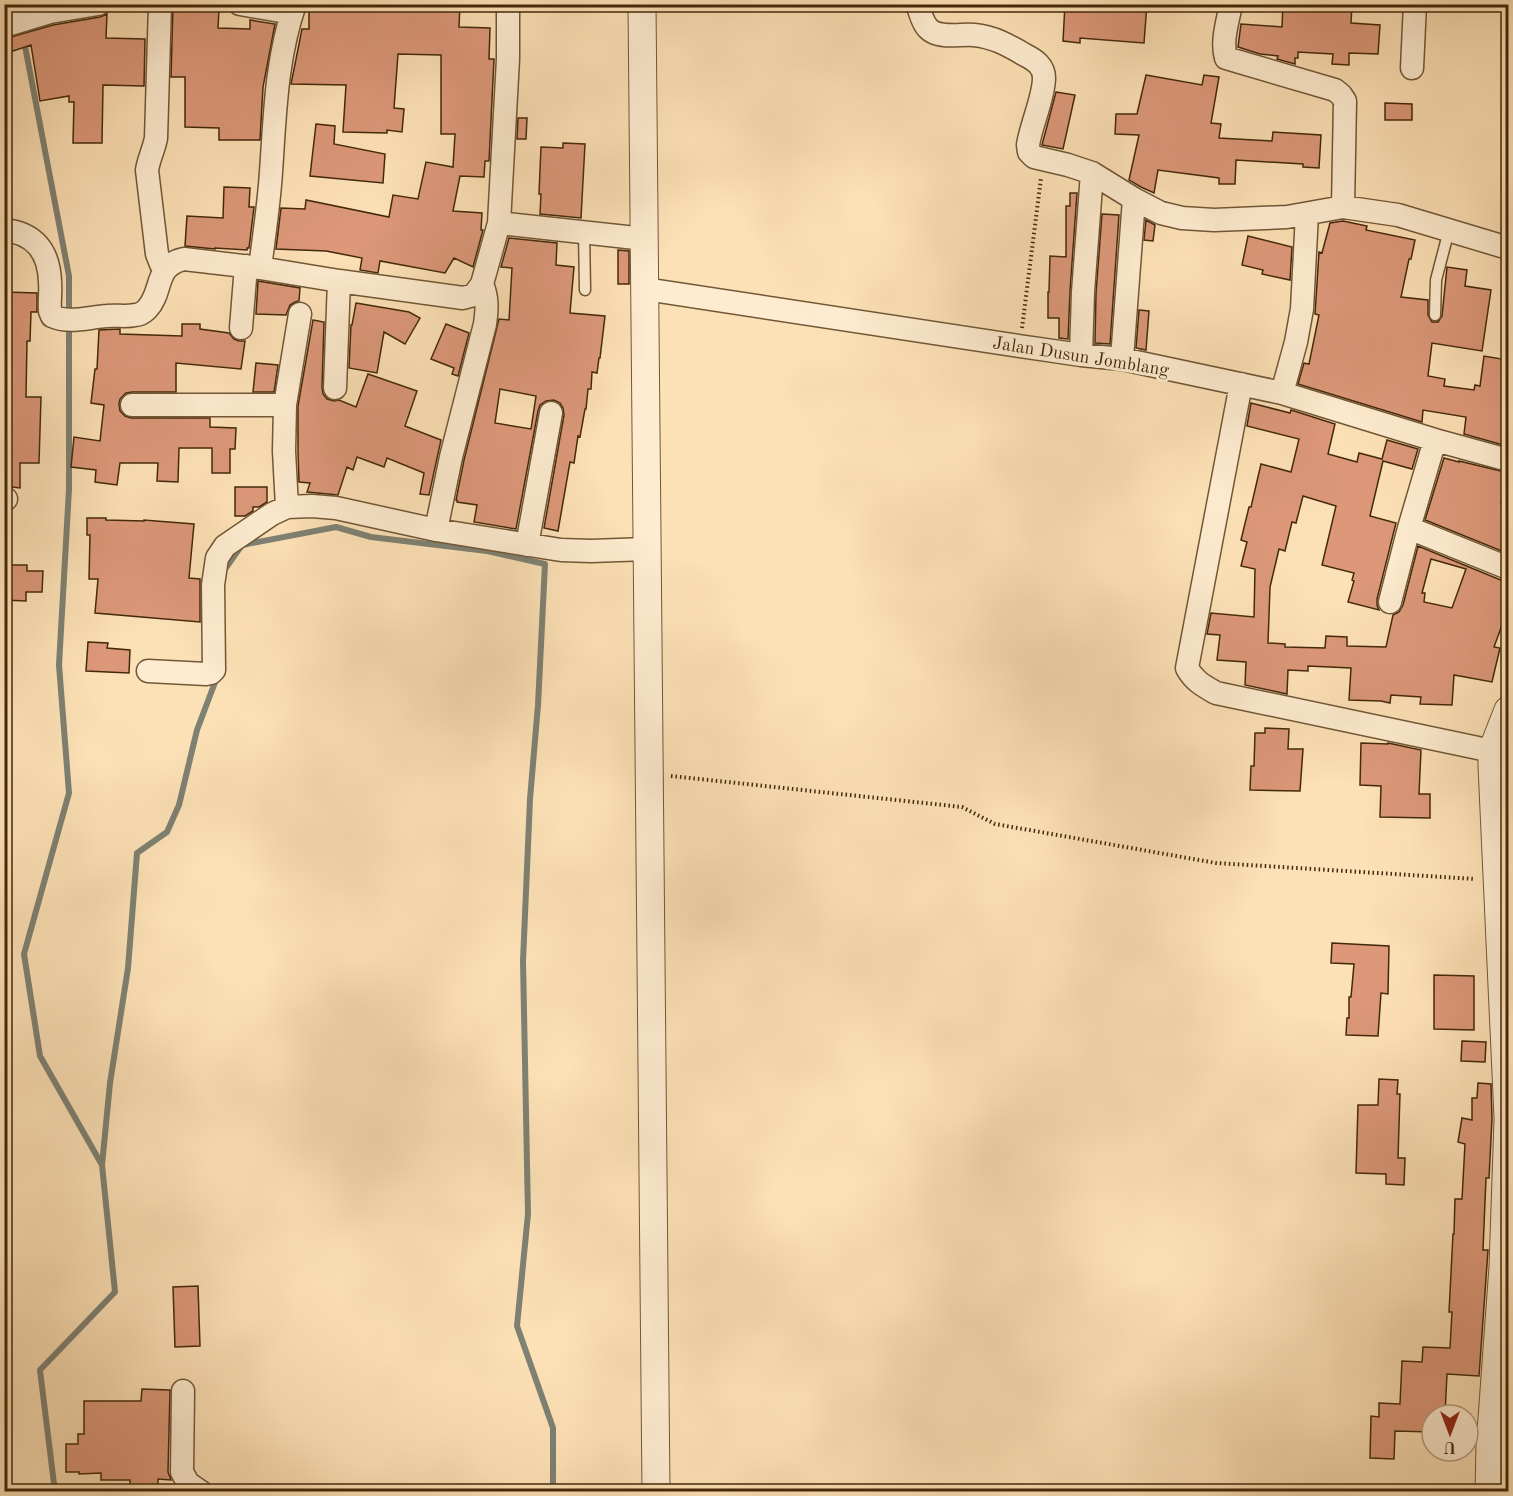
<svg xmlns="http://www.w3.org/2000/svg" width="1513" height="1496" font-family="'Old Standard TT',serif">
  <rect width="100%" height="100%" fill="#fde1b6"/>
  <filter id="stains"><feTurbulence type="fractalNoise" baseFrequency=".00333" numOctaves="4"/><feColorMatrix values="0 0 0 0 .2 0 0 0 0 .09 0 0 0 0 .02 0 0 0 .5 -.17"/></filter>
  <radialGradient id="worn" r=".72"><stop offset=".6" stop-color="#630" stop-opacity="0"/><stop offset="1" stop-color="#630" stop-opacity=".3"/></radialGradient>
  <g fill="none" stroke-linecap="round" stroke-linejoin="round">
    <path stroke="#7e8173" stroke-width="6" d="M15,4V7
      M24,41L69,276V314
      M223,572L242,545L336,527L371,537L487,551L545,564L538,705L530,799L523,961L528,1214L517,1326L553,1428V1492
      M102,1165L110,1083L128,968L137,853L167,832L179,805L197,730L217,677
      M55,1492L40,1370L115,1292L102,1165L40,1056L24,954L69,793L59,665L69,489V325"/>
  </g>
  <path fill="#dc9879" stroke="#43290b" stroke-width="1.5" fill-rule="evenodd" d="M327,4L426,6V4H460L459,27L490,28L489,59H494L489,161H485L484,177L460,176L453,211L482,213L481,230H483L473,267L454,258L445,273L380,261L378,273L360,270L362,258L326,251L276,249L281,208L305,209L306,200L389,217L393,195L418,199L426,162L453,167L455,134H441V55L398,54L394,108L404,109L402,132L387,130V133L343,132L346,85L291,84L302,29H309V10H327Z
    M1065,4H1147L1144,43L1080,38V43L1063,41Z
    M1283,4H1352L1351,23L1380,25L1378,54L1349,53V65L1332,64L1333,54L1298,52V58H1295V64L1277,59L1278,56L1260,54L1238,47L1241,24L1282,27Z
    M173,6H188V8L219,9L218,28L250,29V20L275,24L263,87L260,140H219V128L185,127V77H171Z
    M107,14L106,38L145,39L144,86L103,85L102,143H73L74,102H69V96L40,101L31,45L4,54V39L53,25L100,17Z
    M1146,75L1202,85L1204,75L1219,77L1211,123L1221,124L1219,138L1272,141L1273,132L1321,135L1319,168L1303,167V164L1236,160L1235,184H1219V178L1158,170L1154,193L1141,187L1129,180L1139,135L1115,134L1116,114H1137Z
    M1056,92L1075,95L1063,149L1042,145Z
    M1385,103L1412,104V120H1385Z
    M518,118H527L526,139H517Z
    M316,124L335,126L334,144L385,154L383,183L310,176Z
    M563,143L585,144L581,218L540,214L541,194H539L541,147L563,148Z
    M224,187L250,188L249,207H254L249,248H247V250L215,248V249L185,246L187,216L223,218Z
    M1070,193H1077L1070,291L1068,339L1059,338V318H1048V292H1049L1050,256L1066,257V206H1070Z
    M1102,214L1119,215L1110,344L1095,343L1096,293Z
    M1146,220L1155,225L1153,241L1144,240Z
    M1343,221L1367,226L1366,230L1415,240L1411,259H1409L1401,297L1428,300V315L1432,322H1438L1442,316L1447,267L1467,270L1465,286L1491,290L1482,351L1432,343L1428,376L1445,379L1444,386L1474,390L1475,385L1480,386L1484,356L1508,360L1503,390L1509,391L1503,445L1464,434L1466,417L1423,410L1422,422L1298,384L1304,363L1309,364L1319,315L1315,314L1319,252L1322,253L1330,223Z
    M1248,236L1292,247L1290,280L1262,274L1263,270L1242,265Z
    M509,238L557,243L556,265L574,267L570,313L605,316L600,358H599L597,373L592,372L591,389H588L586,409H585L580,437L578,436L574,463L570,462L558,531L544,528L564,415L563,408L560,403L554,400L546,401L540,405L538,411L516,529L474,522L477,505L457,502V500H456L464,460L499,319L509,320L512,268L501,267ZM500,389L536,396L531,429L495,423Z
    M618,250L629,251V284H618Z
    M258,281L300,288L299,301L295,302L290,305L286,315L256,314Z
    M4,292L37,293V312H31L30,341H27L26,397H41L39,463H20V488L4,486Z
    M356,303L409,312L420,318L405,344L384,332L377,373L349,368L351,325H352Z
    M1139,310L1149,311L1146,350L1136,348Z
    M313,320L324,322L322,387L323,394L327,399L334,401L339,400L356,407L368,374L417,391L405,426L441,440L429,495L420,494L424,473L387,458L384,467L357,457L353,470L347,467L338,495L307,492L310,483L299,482L298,451V406Z
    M182,324H200V329L229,333L234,339L239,341H245L241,369L176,363V392H132L126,393L120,399L119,404L120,411L125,416L131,418H210V427L236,428L235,449H230V473H212V448H179L178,482L157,481L158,463H120L117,485L95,482L96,470L71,467L74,437L100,441L104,405L91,403L95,369H97L99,330L120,329V334L182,336Z
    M446,324L469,333L458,376L452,374L454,368L431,359Z
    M256,363L278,365L274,392H253Z
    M1251,403L1290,413L1291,410L1335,424L1328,454L1357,462L1359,453L1382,459L1387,440L1418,449L1412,469L1383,461L1370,516L1396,523L1377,599V605L1379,610L1348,602L1354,581L1352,580L1354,573L1322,565L1336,506L1303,496L1296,523L1292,522L1285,551L1279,549L1270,587L1268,643L1285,644V647L1325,648L1326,636L1347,637V646L1386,647L1393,615L1399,612L1403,605L1418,546L1503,581H1509V606L1494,647L1500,648L1492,682L1454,675L1452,705L1420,704L1421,697L1391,695L1390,703L1381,701L1349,700L1351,668L1308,666V671L1288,670L1287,694L1245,685L1246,662L1217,660L1220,635L1207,634L1211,613L1254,617L1255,569L1241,566L1247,542L1241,540L1249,507H1251L1261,464L1291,472L1299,439L1247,426ZM1431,559L1466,569L1452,608L1424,602L1425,593H1422Z
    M1444,458L1459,462V461L1509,473L1501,503L1509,506V554L1425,520Z
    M235,487H267V502L259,507H253V511L245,516H235Z
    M87,518H106V520L144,521V520L194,524L189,578L200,579V622L95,613L98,579H89L90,535H87Z
    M5,565H27V571H43L42,592H26V601L4,600Z
    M88,642L108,643L107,648L130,650L129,673L86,671Z
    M1265,728L1289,729L1288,749H1303L1300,791L1250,790L1251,766H1254L1255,733H1265Z
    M1361,743L1388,744V743L1421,750L1419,794H1430V818L1380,817L1381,786L1360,785Z
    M1332,943L1389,946L1388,994L1381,993L1378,1036L1346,1035L1347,1018H1349V997H1351L1354,964L1331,963Z
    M1434,975L1474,976V1030L1434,1029Z
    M1462,1041L1486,1042L1485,1062L1461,1061Z
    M1379,1079L1398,1080L1397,1094H1400L1398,1158H1405L1404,1185L1386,1184V1174L1356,1173L1358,1105H1378Z
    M1478,1083L1491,1084L1492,1119L1489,1178H1486L1483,1250H1488L1479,1376L1447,1374L1445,1415H1432V1432L1395,1431L1394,1459L1370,1458L1371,1416L1379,1417V1403L1400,1404L1402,1361L1422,1362L1423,1347L1450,1348L1452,1312H1449L1453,1234H1454L1455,1199H1462L1465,1144L1458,1142L1462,1118L1472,1120V1098H1477Z
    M198,1286L200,1346L175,1347L173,1287Z
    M142,1389L170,1390L168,1472L171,1480L158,1479V1491H130V1480H101V1473L79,1474V1472H66V1444H78V1434H84V1401H141Z"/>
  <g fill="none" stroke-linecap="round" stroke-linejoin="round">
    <defs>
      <path id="service" d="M584,232L585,290
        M1435,315L1436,280L1449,230"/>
      <path id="minor" d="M160,4L156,138C154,149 149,158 147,170L157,254L161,264L165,270
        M240,4L292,13
        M917,4C921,14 923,27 933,32C945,38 961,34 974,35C994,37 1008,45 1025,55C1035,60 1044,66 1044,78C1044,97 1031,125 1028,145L1029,152L1034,157L1068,165L1092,173L1134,199L1161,213L1182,218L1214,220L1287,217L1343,207L1398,215L1508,248
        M1231,4C1228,21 1221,41 1226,58L1335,90L1341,95L1345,101L1343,207
        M4,26L50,12L98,4
        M1412,68L1415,4
        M499,223L508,59V4
        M4,230C35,233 49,252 50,282C51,292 49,302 50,311L52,316C69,324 89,317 107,316C116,315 126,317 135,315C140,315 144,312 147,309C164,291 153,266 184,259L260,268L339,281L463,298L474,295L482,284L499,223L645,239
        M260,268C264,236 269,204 271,172C275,115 276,59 295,4
        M645,289L1019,346L1081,355L1122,359L1282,393L1435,440L1508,460
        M241,328L246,266
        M1081,355L1083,292L1092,173
        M1122,359L1134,199
        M1241,384L1187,668C1194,681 1204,686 1216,693L1492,751
        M335,388L339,281
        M1282,393L1296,342L1302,309L1307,214
        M132,405H285
        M4,499H6
        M287,507L284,451L285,405L300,314
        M1409,528L1508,568
        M436,530L451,457L485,324C487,310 488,298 482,284
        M527,545L551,413
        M1390,602L1409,528L1435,440
        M148,671L206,674L211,673L214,670L213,585L217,558L225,546L272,514L287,507L312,506L336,508L436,530L561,550L591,551L647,549
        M183,1391L182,1472L188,1483L201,1492"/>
      <path id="tertiary" d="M642,4L656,1492
        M1508,710L1492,751V766L1508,1117
        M1489,1492L1490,1446L1503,1267L1508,1120"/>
    </defs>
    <use href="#service" stroke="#725736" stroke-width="13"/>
    <use href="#minor" stroke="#725736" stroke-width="25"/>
    <use href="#tertiary" stroke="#725736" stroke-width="29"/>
    <path stroke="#43290b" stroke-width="4" stroke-dasharray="1.5 3" stroke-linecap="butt" d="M1022,328L1041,178
      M671,776L962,807L995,824L1216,863L1475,879"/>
    <use href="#service" stroke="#feecd0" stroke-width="10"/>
    <use href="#minor" stroke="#feecd0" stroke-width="22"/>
    <use href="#tertiary" stroke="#feecd0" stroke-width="27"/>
  </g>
  <g text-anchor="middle" stroke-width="6" stroke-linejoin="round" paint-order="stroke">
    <g font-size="18" fill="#43290b" stroke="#feecd0">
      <text transform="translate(1081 356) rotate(9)" y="6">Jalan Dusun Jomblang</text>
    </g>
  </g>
  <rect width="1513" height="1496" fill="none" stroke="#fde1b6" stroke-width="24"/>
  <rect x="6" y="6" width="1501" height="1484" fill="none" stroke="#43290b" stroke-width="3"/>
  <rect x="12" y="12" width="1489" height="1472" fill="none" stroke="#43290b" stroke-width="1.5"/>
  <g transform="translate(1450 1433) rotate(180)"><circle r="28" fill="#feecd0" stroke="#b39e81" stroke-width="1.5"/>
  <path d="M0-4.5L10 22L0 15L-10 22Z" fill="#8f2418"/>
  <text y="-9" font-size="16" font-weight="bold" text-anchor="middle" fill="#43290b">U</text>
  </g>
  <rect width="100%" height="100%" filter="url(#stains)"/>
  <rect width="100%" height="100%" fill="url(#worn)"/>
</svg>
